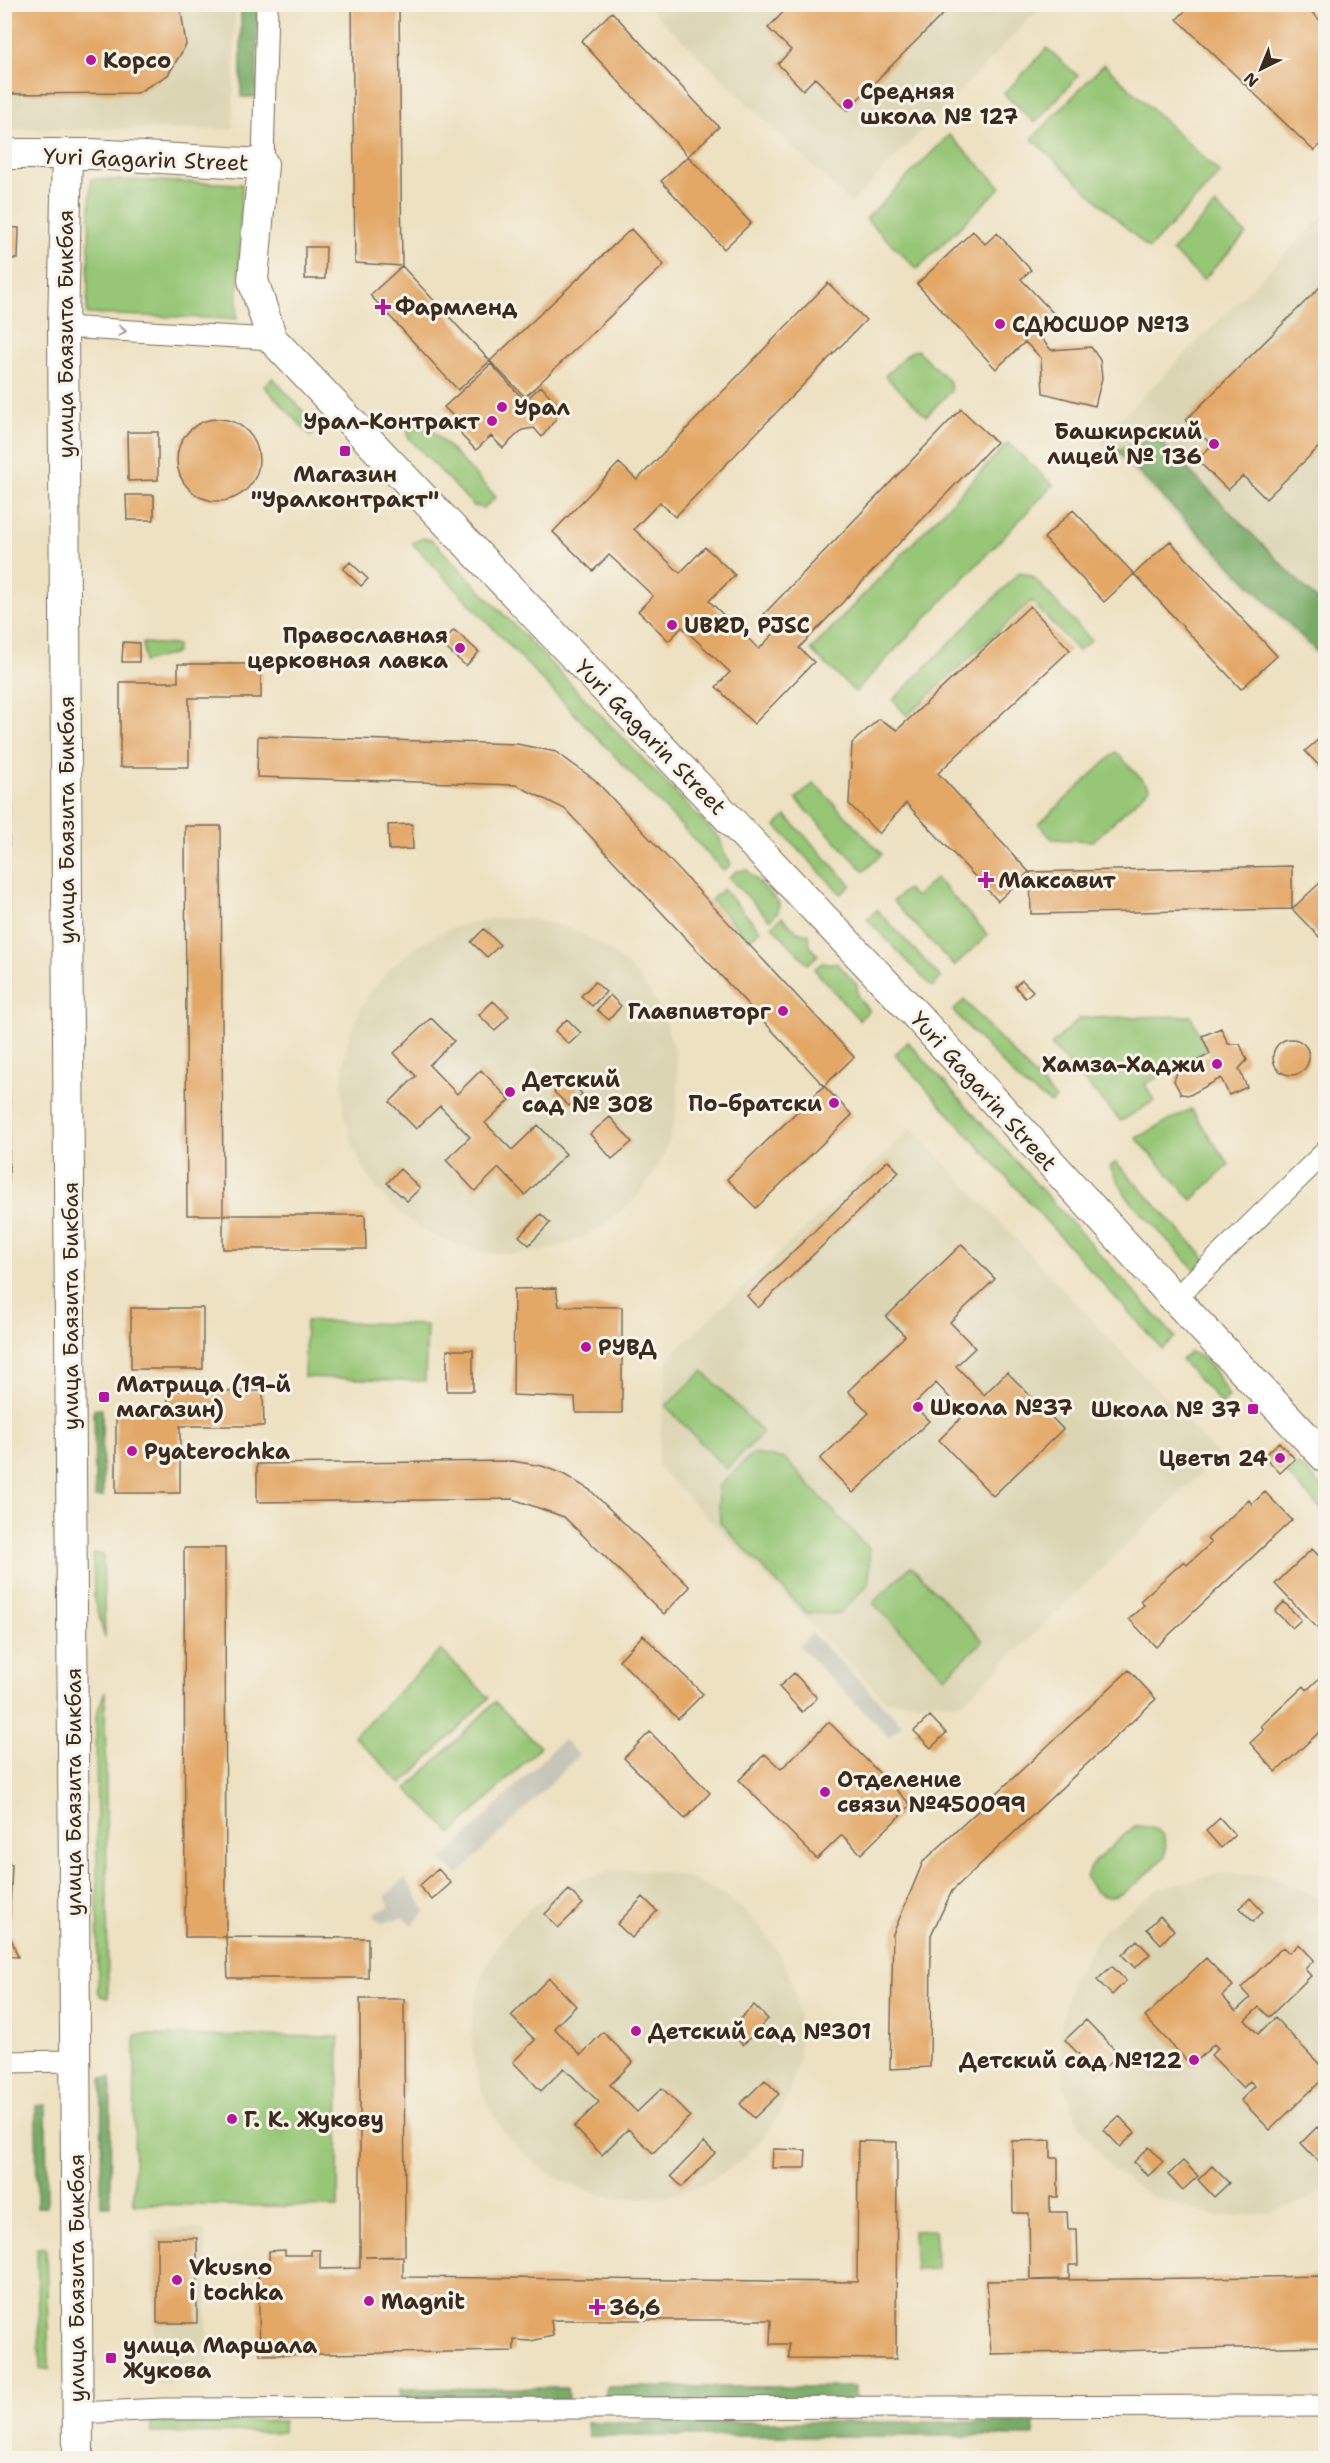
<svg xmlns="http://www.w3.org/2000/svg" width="1330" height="2463" font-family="'Shantell Sans',sans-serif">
  <rect width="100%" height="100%" fill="#f7f3e8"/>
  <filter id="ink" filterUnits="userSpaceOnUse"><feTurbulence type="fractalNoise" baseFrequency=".0167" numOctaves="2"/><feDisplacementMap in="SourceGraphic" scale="12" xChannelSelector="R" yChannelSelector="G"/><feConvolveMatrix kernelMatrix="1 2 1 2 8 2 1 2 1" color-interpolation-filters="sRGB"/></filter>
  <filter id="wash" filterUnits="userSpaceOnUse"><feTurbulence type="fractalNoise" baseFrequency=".008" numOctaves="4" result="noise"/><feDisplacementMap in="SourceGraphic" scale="24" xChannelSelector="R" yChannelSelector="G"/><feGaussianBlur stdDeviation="1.35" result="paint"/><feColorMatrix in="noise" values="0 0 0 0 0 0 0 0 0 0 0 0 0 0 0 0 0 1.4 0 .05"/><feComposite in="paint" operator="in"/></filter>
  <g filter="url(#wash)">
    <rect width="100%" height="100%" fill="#ede1c1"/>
    <path fill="#dcd5b4" d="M4,5H235L233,129H5Z
      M646,5H1043L851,203Z
      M1325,214V666L1099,440Z
      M342 1086a168 168 0 1 1 336 0a168 168 0 1 1-336 0Z
      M912,1128L1219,1456L962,1703L886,1701L657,1466L668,1358Z
      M472 2034a164 164 0 1 1 328 0a164 164 0 1 1-328 0Z
      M1222,1873L1268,1876L1325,1900V2189L1305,2201L1269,2213L1218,2217L1153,2198L1110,2167L1080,2126L1065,2088L1060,2031L1071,1982L1103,1930L1160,1888Z
      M205,2229L209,2382L156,2383L151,2230Z"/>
    <path fill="#c6c5b8" d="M812,1633L902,1724L889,1737L799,1646Z
      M563,1739L579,1755L458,1875L442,1860Z
      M405,1879L426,1911L411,1926L404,1917L381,1923L373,1913L390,1907L385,1896Z"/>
    <path fill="#96c676" stroke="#68784a" stroke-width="1.5" d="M1047,48L1078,76L1035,123L1004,94Z
      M1104,64L1220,173L1149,249L1032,139Z
      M949,135L1001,187L917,269L866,219Z
      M91,179L242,184L237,319L87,314Z
      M1215,205L1246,234L1203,280L1172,251Z
      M917,350L950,382L951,391L926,416L885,376L910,352Z
      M273,378L315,424L316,431L311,436L264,386Z
      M420,417L496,497L484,508L474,506L408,437V428Z
      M1008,443L1053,485L855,692L811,650Z
      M423,538L432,540L720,839L724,853L731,864L724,871L412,543Z
      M1020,572L1032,576L1091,640L1078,651L1031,601L907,716L893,700Z
      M143,643L177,645L176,653L144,662Z
      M1116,752L1150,788L1093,841L1052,839L1039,824Z
      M814,783L882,854L864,871L796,799Z
      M786,816L851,885L841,894L776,826Z
      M747,870L779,903L778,912L770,920L729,878L736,871Z
      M936,878L988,935L954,966L893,901L907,889L915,897Z
      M723,889L760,930L749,940L711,900Z
      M877,910L941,978L932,987L867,919Z
      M782,917L796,931L809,934L810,947L818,955L808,964L772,926Z
      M822,963H837L857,985L858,997L869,1011L859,1020L814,969Z
      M964,1000L1056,1099L1051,1103L1023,1085L953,1011Z
      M1191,1016L1207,1050L1145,1084L1154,1101L1121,1121L1051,1045L1080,1018Z
      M908,1042L1175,1337L1162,1349L895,1054Z
      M1191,1109L1229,1165L1192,1200L1136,1138Z
      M1116,1162L1206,1259L1195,1270L1127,1197L1110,1167Z
      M306,1321L427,1325L425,1381L304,1377Z
      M1190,1352C1210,1358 1219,1379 1229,1397L1222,1404L1181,1360Z
      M703,1371L763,1433L726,1469L666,1406Z
      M753,1454L785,1459L869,1549V1583L839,1614L806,1613L720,1523L718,1487Z
      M1296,1464L1308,1472L1325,1489V1508L1323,1511L1287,1474Z
      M93,1554H103L105,1638L94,1600Z
      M911,1566L983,1641L945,1677L873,1603Z
      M441,1650L489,1698L402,1784L354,1736Z
      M105,1691L108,1998L101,1996L98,1991L96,1716Z
      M495,1702L540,1747L452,1834L407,1789Z
      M1135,1826C1157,1826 1169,1832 1165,1856C1144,1876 1107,1924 1086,1877L1094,1862Z
      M135,2035L339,2037L338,2207L134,2204Z
      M935,2230L936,2269L915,2270L913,2231Z
      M37,2248H46L49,2369H40Z
      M283,2421V2432L151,2433V2422Z"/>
    <path fill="#78ab67" stroke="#5a6a42" stroke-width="1.5" d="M241,5H257V97H241Z
      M1155,436L1325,608V660L1116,450Z
      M94,1409H102L103,1497H95Z
      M102,2078H111L110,2206H101Z
      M46,2105L47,2207H37L36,2106Z
      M606,2387H855V2400L606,2401Z
      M567,2388L568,2400L400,2402V2389Z
      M587,2422H1034V2436H588Z"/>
    <g id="blocks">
      <path fill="#e3a766" d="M4,4H180L186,45L168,75L137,93L4,94Z
        M352,4H399L402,266L355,263Z
        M791,4H953L847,110L815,78L803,90L778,64L791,50L768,28Z
        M1187,4H1303L1326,26V139L1314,151L1177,19L1189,7Z
        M612,12L719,127L688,156L581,41Z
        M688,156L751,223L724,249L661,181Z
        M4,227L19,228L18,259H4Z
        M631,229L664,265L525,397L490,361Z
        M973,231L985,244L997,233L1031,270L1021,279L1055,315L1036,332L1051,350L1091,347L1100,360L1102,378L1095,406L1043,393L1041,358L1025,342L996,369L917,284Z
        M305,247H326L325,279H305Z
        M402,266L490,361L458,390L370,295Z
        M1326,281V440L1266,499L1243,476L1228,490L1197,460L1212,445L1186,420Z
        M828,283L866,320L675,517L660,502L634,529L680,573L705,547L735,575L709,601L759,649L779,628L764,614L961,409L996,442L799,648L814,662L754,724L716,687L730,672L682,627L669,641L638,611L653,596L631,575L609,555L593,571L553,532L619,463L637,480Z
        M491,364L525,401L541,386L560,407L555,420L542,437L534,428L522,430L503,448L491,436L476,450L462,436L458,421L444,407Z
        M177 460a41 41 0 1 1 82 0a41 41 0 1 1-82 0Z
        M127,432H158V480L128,481Z
        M126,495H154V520H127Z
        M1073,510L1134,574L1104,602L1044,538Z
        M1170,541L1277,656L1241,689L1134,574Z
        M350,562L368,579L361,586L343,569Z
        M1030,606L1070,650L938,773L1029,872L998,901L906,803L879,834L849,804L852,743L879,719L897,730Z
        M454,630L479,652L466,666L441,644Z
        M123,642L139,643V662H122Z
        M178,664H261V698H189V767H120V682H178Z
        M1326,733V773L1305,751Z
        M258,736L517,744L556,752L595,780L854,1057L824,1086L565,809L516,785L257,777Z
        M4,801H9V1184H4Z
        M412,824L413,849L389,850L388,825Z
        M185,826H221L223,1215H365L366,1249H223V1215H187Z
        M1292,866V909L1031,914L1030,872Z
        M1324,879L1326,881V944L1292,909Z
        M484,929L500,945L487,957L471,942Z
        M1022,980L1033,991L1025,998L1015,986Z
        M595,982L606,992L592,1006L581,996Z
        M610,995L621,1006L609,1020L597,1010Z
        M493,1001L509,1016L495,1031L479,1015Z
        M431,1018L454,1041L429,1065L457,1094L481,1070L510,1100L485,1123L512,1150L538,1125L566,1154L525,1195L499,1168L475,1191L446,1160L470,1137L440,1106L416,1129L390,1102L416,1076L394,1053Z
        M567,1019L581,1033L569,1044L555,1031Z
        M1221,1028L1228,1044H1240L1247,1060L1239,1069L1247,1087L1229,1095L1221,1078L1190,1095L1181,1094L1174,1081L1177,1072L1210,1054L1202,1036Z
        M1273 1057a18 18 0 1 1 36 0a18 18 0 1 1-36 0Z
        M567,1078L582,1094L569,1106L554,1092Z
        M824,1086L852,1115L756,1208L727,1179Z
        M610,1117L632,1142L612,1159L590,1134Z
        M888,1160L899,1172L758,1308L747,1296Z
        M400,1169L420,1188L407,1201L387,1183Z
        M541,1214L550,1223L529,1245L519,1236Z
        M962,1244L995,1279L950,1322L975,1348L956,1366L984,1395L1007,1372L1063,1429L993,1496L939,1440L965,1414L936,1383L913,1405L929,1421L853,1493L820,1459L869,1413L848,1391L905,1336L886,1317Z
        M556,1288L559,1306L622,1307V1413H576L575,1398L513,1395L514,1289Z
        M131,1308H203V1369H131Z
        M447,1350H473V1391H447Z
        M168,1391H263L264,1426H180V1493H116V1411H168Z
        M1279,1442L1295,1459L1280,1473L1264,1456Z
        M512,1461L542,1466L563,1474L590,1490L690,1587L664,1614L564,1517L513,1499L257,1502V1464Z
        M1265,1492L1292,1520L1156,1647L1129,1619L1144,1605L1140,1601L1184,1561L1187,1565L1211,1543L1207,1539L1249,1500L1252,1504Z
        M184,1548H225L226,1937H185Z
        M1312,1549L1326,1563V1632L1323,1634L1275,1584Z
        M1284,1602L1301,1620L1292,1628L1275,1611Z
        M643,1635L703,1694L678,1719L619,1660Z
        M1129,1670L1156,1699L952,1891L931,1935L930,2067L890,2069L893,1934L923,1862Z
        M1326,1672V1726L1276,1772L1250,1743L1264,1730L1261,1726L1304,1686L1307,1690Z
        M794,1673L817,1698L802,1712L779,1687Z
        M930,1716L946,1733L931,1748L914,1731Z
        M829,1722L911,1805L861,1854L842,1835L817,1859L739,1780L765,1754L781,1769Z
        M650,1732L710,1793L685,1819L624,1758Z
        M1220,1818L1235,1835L1221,1848L1206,1831Z
        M4,1864H12L9,1933L18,1957L4,1956Z
        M438,1869L451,1883L432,1900L419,1886Z
        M569,1890L583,1904L558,1928L545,1914Z
        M643,1897L657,1911L632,1938L617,1924Z
        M1250,1898L1263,1912L1253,1922L1240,1908Z
        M1160,1916L1174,1930L1161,1944L1147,1929Z
        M226,1937L368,1938V1978H228Z
        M1137,1940L1150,1954L1135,1968L1122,1955Z
        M1299,1944L1314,1960L1305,1969L1311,1976L1269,2017L1259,2007L1245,2020L1258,2034L1275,2018L1326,2071V2076L1270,2130L1241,2100L1255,2086L1250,2081L1243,2088L1211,2055L1218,2048L1214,2044L1192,2066L1145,2017L1206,1958L1233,1986L1222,1996L1236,2011L1250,1998L1241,1988L1283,1947L1289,1953Z
        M1112,1966L1126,1981L1112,1995L1097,1980Z
        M549,1978L576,2006L554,2028L581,2055L603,2032L633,2062L610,2085L637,2112L662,2088L690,2116L653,2153L628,2129L602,2155L574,2127L599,2102L564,2068L541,2091L513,2062L535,2040L511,2016Z
        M360,1999H404L405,2256L365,2257H403V2277L857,2282L858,2141L897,2142L896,2359L789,2358V2344H770L771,2320H551L553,2336L531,2341L514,2340V2351L260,2355L258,2267H269V2251L285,2250V2255H311V2250H320V2269L360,2268Z
        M754,2005L768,2019L743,2045L728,2030Z
        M1086,2020L1119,2054L1098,2074L1065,2040Z
        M765,2080L779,2094L754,2118L740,2104Z
        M1119,2116L1135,2133L1120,2147L1104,2130Z
        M1317,2127L1326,2136V2156L1319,2162L1301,2143Z
        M1051,2140V2158H1058V2197H1050V2212H1067L1068,2229H1077L1078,2265H1069V2279L1030,2280L1029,2213H1013L1012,2141Z
        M704,2142L715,2153L682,2187L671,2176Z
        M1149,2147L1163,2162L1148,2176L1134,2162Z
        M773,2149L806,2150L805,2168H772Z
        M1183,2161L1198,2176L1183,2190L1168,2175Z
        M1212,2166L1229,2183L1214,2197L1198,2180Z
        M157,2238H197V2323H157Z
        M1326,2276V2346L991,2354L987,2281Z"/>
    </g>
  </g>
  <g filter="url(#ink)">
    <use href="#blocks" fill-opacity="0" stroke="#796a57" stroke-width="1.5"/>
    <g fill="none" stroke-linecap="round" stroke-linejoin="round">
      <defs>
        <path id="street" d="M263,164L267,4
          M63,327L272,339
          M1175,1299L1326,1151
          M4,2062L75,2061
          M77,2413L162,2409L1326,2406"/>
        <path id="secondary" d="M4,154H92L263,164L253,280L272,339L915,1014L1175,1299L1326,1458
          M67,154L63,327L78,2458"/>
      </defs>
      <use href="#street" stroke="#796a57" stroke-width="23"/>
      <use href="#secondary" stroke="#796a57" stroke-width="32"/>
      <use href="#street" stroke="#fff" stroke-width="21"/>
      <use href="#secondary" stroke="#fff" stroke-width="30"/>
    </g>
    <defs><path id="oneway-chevron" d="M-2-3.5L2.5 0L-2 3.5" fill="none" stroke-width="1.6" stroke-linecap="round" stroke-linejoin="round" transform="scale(1.5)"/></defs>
    <use stroke="#a79f9a" href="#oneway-chevron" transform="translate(122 331) rotate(3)"/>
  </g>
  <g fill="#b5179e" stroke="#f7f3e8" stroke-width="2">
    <circle cx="91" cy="60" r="6"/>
    <circle cx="848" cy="104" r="6"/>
    <path d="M380 298h6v6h6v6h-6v6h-6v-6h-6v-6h6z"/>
    <circle cx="1000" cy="324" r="6"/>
    <circle cx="502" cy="407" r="6"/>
    <circle cx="492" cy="421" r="6"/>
    <circle cx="1214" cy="444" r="6"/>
    <rect x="339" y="445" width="12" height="12" rx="3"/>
    <circle cx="672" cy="625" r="6"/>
    <circle cx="460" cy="648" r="6"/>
    <path d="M983 871h6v6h6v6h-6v6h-6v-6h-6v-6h6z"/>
    <circle cx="783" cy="1011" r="6"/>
    <circle cx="1217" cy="1064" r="6"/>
    <circle cx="510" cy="1092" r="6"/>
    <circle cx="834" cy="1103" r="6"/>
    <circle cx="586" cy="1347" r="6"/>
    <rect x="98" y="1391" width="12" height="12" rx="3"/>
    <circle cx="918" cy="1407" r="6"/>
    <rect x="1247" y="1403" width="12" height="12" rx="3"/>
    <circle cx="132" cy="1451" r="6"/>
    <circle cx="1280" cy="1458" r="6"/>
    <circle cx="825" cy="1792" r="6"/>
    <circle cx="636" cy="2031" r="6"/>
    <circle cx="1194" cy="2060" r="6"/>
    <circle cx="232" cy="2119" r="6"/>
    <circle cx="177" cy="2280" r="6"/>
    <circle cx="369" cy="2301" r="6"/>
    <path d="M594 2298h6v6h6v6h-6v6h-6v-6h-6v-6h6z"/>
    <rect x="105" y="2352" width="12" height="12" rx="3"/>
  </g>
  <g text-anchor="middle" stroke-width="6" stroke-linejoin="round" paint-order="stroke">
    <g font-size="22" font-weight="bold" fill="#3b2a1e" stroke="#f7f3e8" text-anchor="start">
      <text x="103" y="68">Корсо</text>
      <text x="860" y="99">Средняя<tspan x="860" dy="25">школа № 127</tspan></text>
      <text x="395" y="315">Фармленд</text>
      <text x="1012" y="332">СДЮСШОР №13</text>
      <text x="514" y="415">Урал</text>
      <text x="480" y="429" text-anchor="end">Урал-Контракт</text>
      <text x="1202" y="439" text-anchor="end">Башкирский<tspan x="1202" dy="25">лицей № 136</tspan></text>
      <text x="345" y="482" text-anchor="middle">Магазин<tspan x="345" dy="25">"Уралконтракт"</tspan></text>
      <text x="684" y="633">UBRD, PJSC</text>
      <text x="448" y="643" text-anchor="end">Православная<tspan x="448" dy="25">церковная лавка</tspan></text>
      <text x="998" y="888">Максавит</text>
      <text x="771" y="1019" text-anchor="end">Главпивторг</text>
      <text x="1205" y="1072" text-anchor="end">Хамза-Хаджи</text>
      <text x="522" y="1087">Детский<tspan x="522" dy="25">сад № 308</tspan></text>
      <text x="822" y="1111" text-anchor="end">По-братски</text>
      <text x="598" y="1355">РУВД</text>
      <text x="116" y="1392">Матрица (19-й<tspan x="116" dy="25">магазин)</tspan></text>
      <text x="930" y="1415">Школа №37</text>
      <text x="1241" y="1417" text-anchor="end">Школа № 37</text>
      <text x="144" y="1459">Pyaterochka</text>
      <text x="1268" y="1466" text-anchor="end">Цветы 24</text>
      <text x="837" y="1787">Отделение<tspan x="837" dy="25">связи №450099</tspan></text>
      <text x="648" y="2039">Детский сад №301</text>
      <text x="1182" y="2068" text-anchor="end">Детский сад №122</text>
      <text x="244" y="2127">Г. К. Жукову</text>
      <text x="189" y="2275">Vkusno<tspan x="189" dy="25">i tochka</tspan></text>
      <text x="381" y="2309">Magnit</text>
      <text x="609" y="2315">36,6</text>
      <text x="123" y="2353">улица Маршала<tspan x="123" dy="25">Жукова</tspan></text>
    </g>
    <g font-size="22" fill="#3b2a1e" stroke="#f7f3e8">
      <text transform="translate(146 159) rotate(2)" y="8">Yuri Gagarin Street</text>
      <text transform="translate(65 334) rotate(-90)" y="8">улица Баязита Бикбая</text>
      <text transform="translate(651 737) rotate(46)" y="8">Yuri Gagarin Street</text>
      <text transform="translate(66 820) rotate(-90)" y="8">улица Баязита Бикбая</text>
      <text transform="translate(984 1091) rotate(48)" y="8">Yuri Gagarin Street</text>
      <text transform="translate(70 1306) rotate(-90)" y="8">улица Баязита Бикбая</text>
      <text transform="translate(73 1792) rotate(-90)" y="8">улица Баязита Бикбая</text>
      <text transform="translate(76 2278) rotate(-90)" y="8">улица Баязита Бикбая</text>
    </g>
  </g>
  <rect width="1330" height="2463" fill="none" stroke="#f7f3e8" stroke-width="24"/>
  <g transform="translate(1261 69) rotate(223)" stroke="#f7f3e8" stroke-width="4.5" paint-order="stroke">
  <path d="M0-4.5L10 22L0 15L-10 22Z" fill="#3b2a1e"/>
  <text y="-9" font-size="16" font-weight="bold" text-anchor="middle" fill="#3b2a1e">N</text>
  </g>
</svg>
